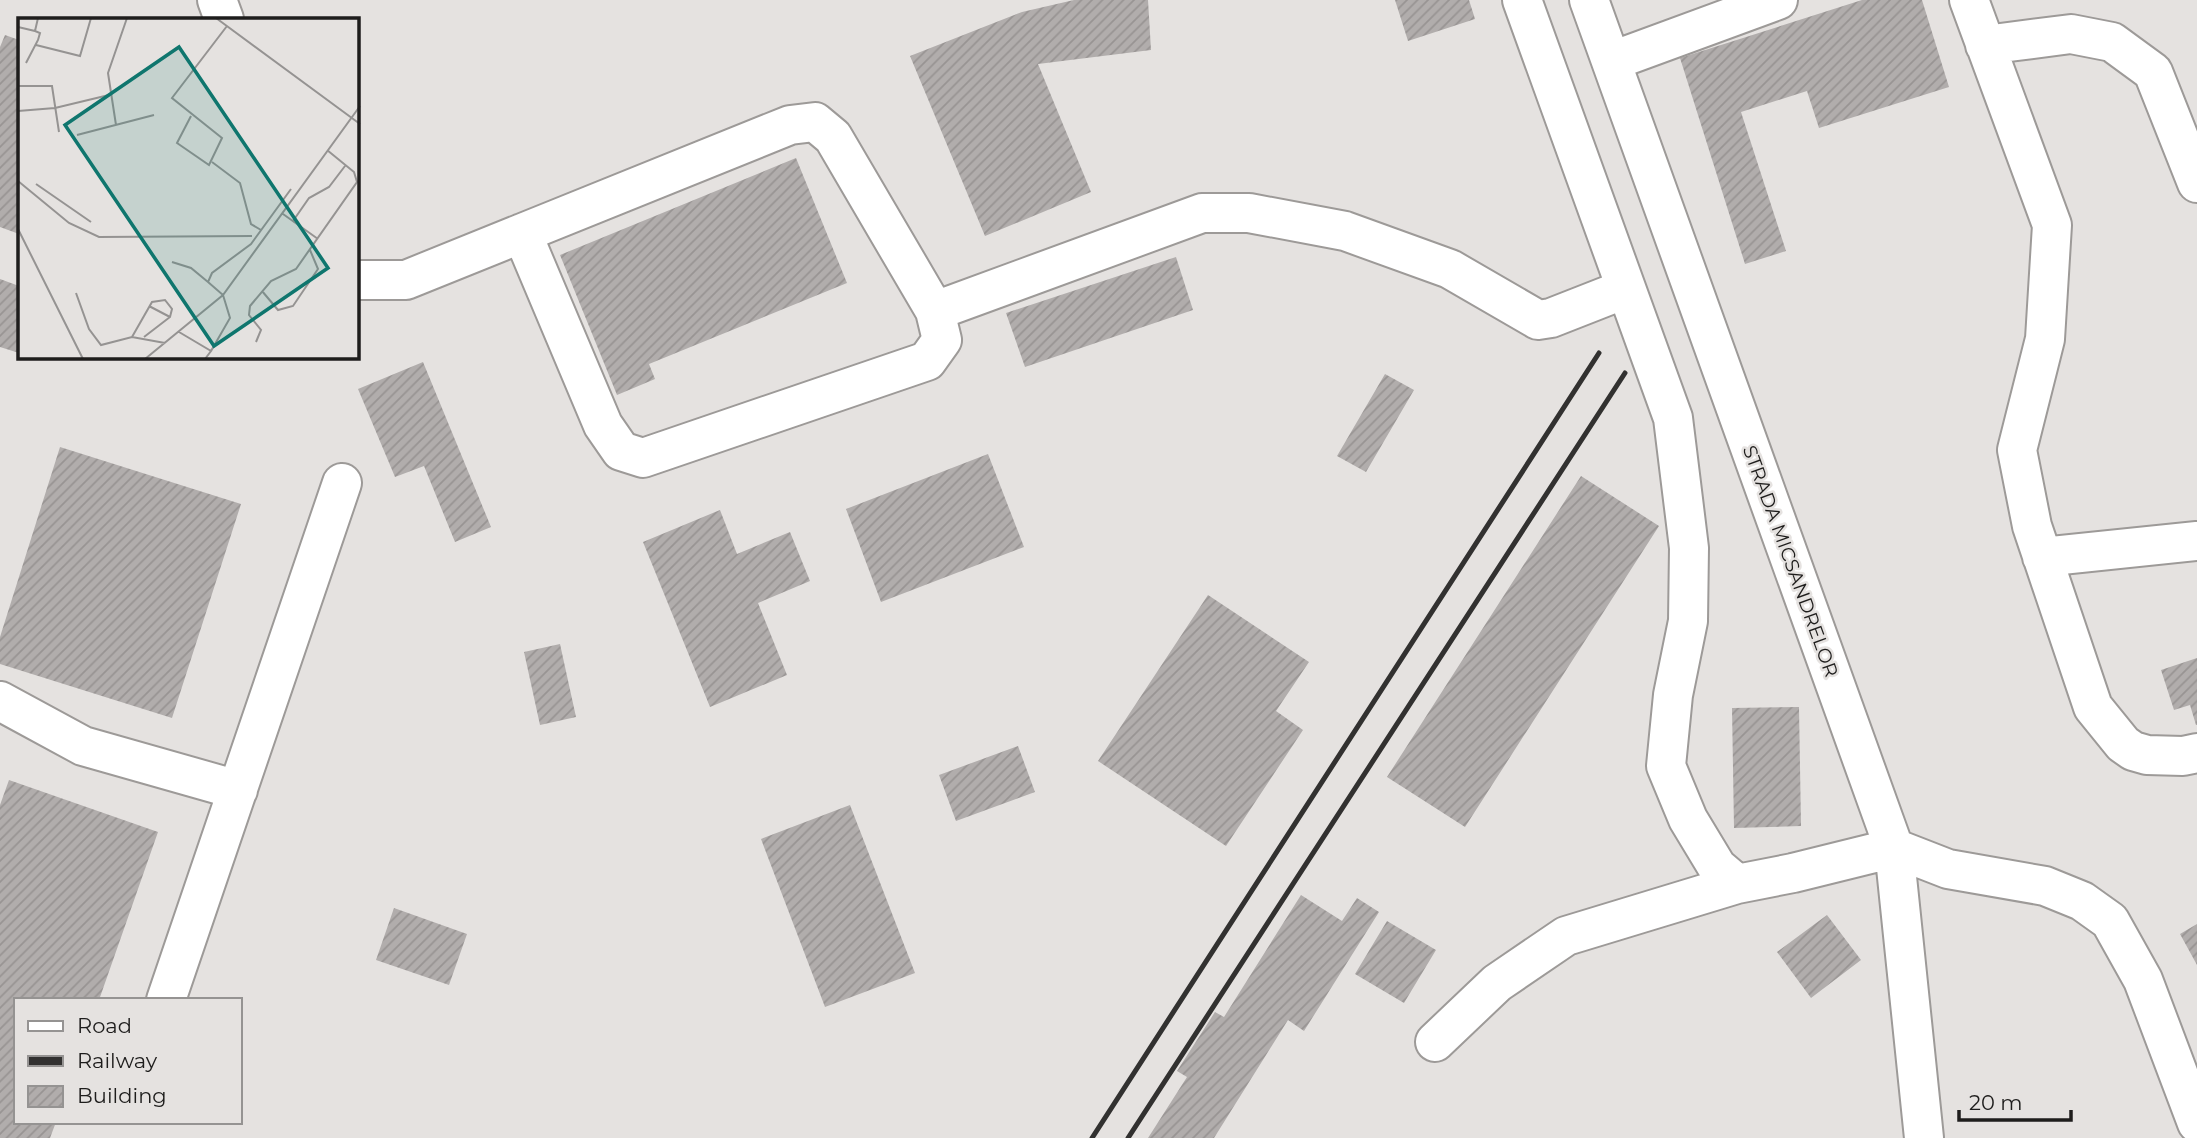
<svg xmlns="http://www.w3.org/2000/svg" width="2197" height="1138" font-family="Montserrat,sans-serif">
  <defs>
    <pattern id="building-hatch" width="6" height="6" patternUnits="userSpaceOnUse" patternTransform="scale(1.75)"><rect width="6" height="6" fill="#b1adac"/><path d="M-1 1l2-2M0 6l6-6M5 7l2-2" fill="none" stroke="#989493"/></pattern>
  </defs>
  <rect width="100%" height="100%" fill="#e5e2e0"/>
  <path fill="url(#building-hatch)" d="M1074,0H1148L1151,50L1038,64L1091,192L985,236L910,56L1022,12Z
    M1395,0H1469L1475,19L1408,41Z
    M1862,0H1922L1949,87L1819,128L1807,91L1741,112L1786,251L1745,264L1680,58Z
    M5,35L19,40V234L0,227V47Z
    M796,158L847,283L649,364L655,379L617,395L560,255Z
    M1176,257L1193,310L1025,367L1006,313Z
    M0,279L19,286V353L0,347Z
    M423,362L491,527L455,542L424,466L395,477L358,389Z
    M1385,374L1414,390L1366,472L1337,456Z
    M60,447L241,504L172,718L0,664V637Z
    M988,454L1024,547L881,602L846,509Z
    M1581,476L1659,526L1465,827L1387,777Z
    M720,510L737,554L790,532L810,581L758,603L787,675L710,707L643,542Z
    M1208,595L1309,662L1276,711L1303,730L1226,846L1098,761Z
    M560,644L576,717L540,725L524,652Z
    M2197,658V725H2196L2190,705L2174,710L2161,670Z
    M1799,707L1801,826L1734,828L1732,708Z
    M1018,746L1035,792L956,821L939,775Z
    M9,780L158,832L99,1000H16V1122H56L50,1138H0V805Z
    M850,805L915,973L825,1007L761,839Z
    M1301,895L1342,921L1357,898L1379,912L1304,1031L1288,1020L1214,1138H1148L1187,1077L1177,1071L1215,1012L1224,1017Z
    M394,908L467,934L449,985L376,960Z
    M1827,915L1861,960L1811,998L1777,952Z
    M1387,921L1436,950L1404,1003L1355,974Z
    M2197,924V965L2180,934Z"/>
  <g fill="none" stroke-linecap="round" stroke-linejoin="round">
    <defs>
      <path id="minor" d="M217,0L224,19
        M1522,0L1673,418L1689,548L1688,621L1673,695L1666,766L1688,819L1717,867L1737,884L1793,873L1894,848L1948,869L2045,886L2082,901L2110,921L2143,980L2197,1123
        M1589,0L1894,848L1924,1138
        M1969,0L2052,225L2045,339L2017,450L2032,526L2093,707L2123,744L2133,751L2147,755L2183,756L2197,753
        M1985,45L2071,34L2112,42L2153,72L2197,183
        M1612,61L1778,0
        M357,280H406L790,125L815,122L833,137L935,311L942,340L927,361L643,458L621,451L603,425L522,233
        M935,311L1202,213H1249L1345,231L1450,269L1538,320L1551,318L1625,289
        M2042,557L2197,541
        M0,701L83,746L238,790
        M166,1000L342,483
        M1435,1042L1497,983L1566,936L1737,884"/>
    </defs>
    <use href="#minor" stroke="#9d9a98" stroke-width="42"/>
    <use href="#minor" stroke="#fff" stroke-width="38"/>
    <path stroke="#323130" stroke-width="5" d="M1092,1138L1599,353
      M1128,1138L1625,373"/>
  </g>
  <g text-anchor="middle" stroke-width="5" stroke-linejoin="round" paint-order="stroke">
    <g font-size="19" fill="#1e1d1c" stroke="#e5e2e0">
      <text transform="translate(1791 561) rotate(70)" y="7">STRADA MICSANDRELOR</text>
    </g>
  </g>
  <g transform="translate(18 18)">
    <rect width="341" height="341" fill="#e5e2e0"/>
    <path fill="none" stroke="#959392" stroke-width="2" d="M198,0L342,106M0,9L17,13L20,0M18,27L62,38L73,0M8,45L20,22L22,15L17,13M0,68H34L41,114M0,93L37,90L91,77M173,98L159,125L191,147L204,120L154,80L209,8M98,107L90,55L109,0M59,117L136,97M194,144L222,165L233,206L243,212M0,163L51,205L81,219L234,218M18,166L73,204M265,196L300,221M275,203L291,180L311,169L327,148M0,211L65,341M154,244L173,250L190,264M244,273L260,292L275,288L300,251L292,232M58,275L71,311L83,327L114,319L147,325M131,288L152,299M161,314L193,333L187,341M114,319L134,284L147,282L154,291L152,299L126,319M238,324L243,312L231,297L232,288L253,263L278,251L339,164L336,154L309,132M193,333L212,300L205,277L190,264L194,255L233,226L273,171M127,341L205,277L342,88"/>
    <path fill="#0f766e" fill-opacity="0.15" stroke="#0f766e" stroke-width="3.5" d="M161,29L310,250L196,328L47,107Z"/>
    <rect width="341" height="341" fill="none" stroke="#1e1d1c" stroke-width="3.5"/>
  </g>
  <rect x="14" y="998" width="228" height="126" fill="#e5e2e0" stroke="#959392" stroke-width="2"/>
  <rect x="28" y="1021" width="35" height="10" fill="#ffffff" stroke="#959392" stroke-width="2"/>
  <text x="77" y="1033" font-size="21" fill="#1e1d1c">Road</text>
  <rect x="28" y="1056" width="35" height="10" fill="#323130" stroke="#959392" stroke-width="2"/>
  <text x="77" y="1068" font-size="21" fill="#1e1d1c">Railway</text>
  <rect x="28" y="1086" width="35" height="21" fill="url(#building-hatch)" stroke="#959392" stroke-width="2"/>
  <text x="77" y="1103" font-size="21" fill="#1e1d1c">Building</text>
  <path d="M1959 1110v10h112v-10" fill="none" stroke="#1e1d1c" stroke-width="3.5"/>
  <text x="1969" y="1110" font-size="21" fill="#1e1d1c" stroke="#e5e2e0" stroke-width="5" paint-order="stroke">20 m</text>
</svg>
